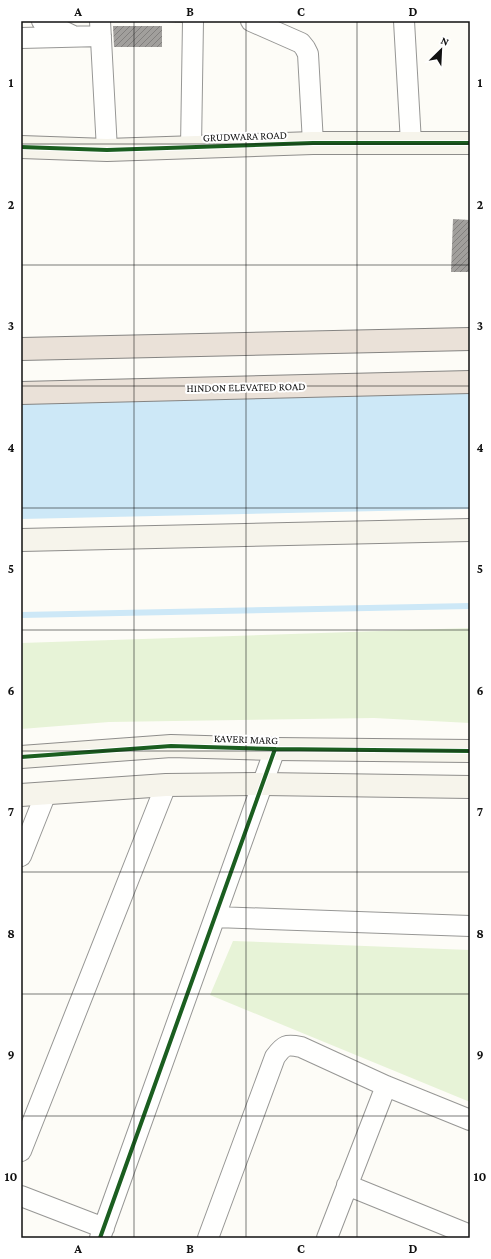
<svg xmlns="http://www.w3.org/2000/svg" width="491" height="1259" font-family="'Crimson Pro',serif">
  <defs>
    <pattern id="building-hatch" width="6" height="6" patternUnits="userSpaceOnUse"><rect width="6" height="6" fill="#a19f9c"/><path d="M-1 1l2-2M0 6l6-6M5 7l2-2" fill="none" stroke="#82807e"/></pattern>
  </defs>
  <rect width="100%" height="100%" fill="#fdfcf7"/>
  <path fill="#e7f3d7" d="M470,628V723L374,718L109,722L21,729V643Z
    M233,941L470,950V1102L210,995Z"/>
  <path fill="#cde8f7" d="M470,373V509L21,519V382Z"/>
  <g fill="none" stroke-linecap="round" stroke-linejoin="round">
    <path stroke="#cde8f7" stroke-width="6" d="M21,615L470,606"/>
  </g>
  <path fill="url(#building-hatch)" d="M166,21H187V23L166,22Z
    M113,26H162V47H114Z
    M453,219L470,220V272H451Z"/>
  <g fill="none" stroke-linecap="round" stroke-linejoin="round">
    <defs>
      <path id="street" d="M42,21L71,35
        M100,21L107,150
        M251,21L301,43L305,48L308,54L313,143
        M404,21L411,143
        M21,38L101,36
        M191,147L193,21
        M21,856L46,793
        M215,917L470,926
        M21,1151L166,785
        M347,1185L470,1235
        M21,1196L104,1228
        M100,1238L275,749
        M208,1238L275,1057C284,1045 286,1044 301,1047L386,1086L470,1120
        M327,1238L386,1086"/>
      <path id="secondary" d="M21,147L107,150L313,143H470
        M21,540L470,530
        M21,757L171,746L275,749L470,751
        M21,795L166,785L263,784L470,787"/>
      <path id="highway" d="M21,349L470,339
        M21,393L470,382"/>
    </defs>
    <use href="#street" stroke="#979795" stroke-width="22"/>
    <use href="#secondary" stroke="#8e8d8b" stroke-width="24"/>
    <use href="#highway" stroke="#858482" stroke-width="24"/>
    <use href="#street" stroke="#fffffe" stroke-width="20"/>
    <use href="#secondary" stroke="#f6f4eb" stroke-width="22"/>
    <use href="#highway" stroke="#eae1d8" stroke-width="22"/>
    <defs>
      <path id="cycleway" d="M21,147L107,150L313,143H470
        M21,757L171,746L275,749L470,751
        M100,1238L275,749"/>
    </defs>
    <use href="#cycleway" stroke="#fff" stroke-width="6"/>
    <use href="#cycleway" stroke="#1b5e20" stroke-width="4"/>
  </g>
  <path fill="none" stroke="#111" stroke-width="1" stroke-opacity="0.55" d="M134,21V1238M246,21V1238M357,21V1238M21,144H470M21,265H470M21,386H470M21,508H470M21,630H470M21,751H470M21,872H470M21,994H470M21,1116H470"/>
  <g text-anchor="middle" stroke-width="4" stroke-linejoin="round" paint-order="stroke">
    <g font-size="11" fill="#111" stroke="#fff">
      <text transform="translate(245 136) rotate(-2)" y="4">GRUDWARA ROAD</text>
      <text transform="translate(246 387) rotate(-1)" y="4">HINDON ELEVATED ROAD</text>
      <text transform="translate(246 739) rotate(2)" y="4">KAVERI MARG</text>
    </g>
  </g>
  <rect width="491" height="1259" fill="none" stroke="#ffffff" stroke-width="44"/>
  <g transform="translate(441 50) rotate(24)" stroke="#ffffff" stroke-width="3" paint-order="stroke">
  <path d="M0-3L7 15L0 10L-7 15Z" fill="#111111"/>
  <text y="-6" font-size="11" font-weight="bold" text-anchor="middle" fill="#111111">N</text>
  </g>
  <rect x="22" y="22" width="447" height="1215" fill="none" stroke="#111" stroke-width="1.5"/>
  <g font-size="13" text-anchor="middle" font-weight="bold" fill="#111">
    <text x="78" y="16">A</text>
    <text x="190" y="16">B</text>
    <text x="301" y="16">C</text>
    <text x="413" y="16">D</text>
    <text x="11" y="87">1</text>
    <text x="480" y="87">1</text>
    <text x="11" y="209">2</text>
    <text x="480" y="209">2</text>
    <text x="11" y="330">3</text>
    <text x="480" y="330">3</text>
    <text x="11" y="452">4</text>
    <text x="480" y="452">4</text>
    <text x="11" y="573">5</text>
    <text x="480" y="573">5</text>
    <text x="11" y="695">6</text>
    <text x="480" y="695">6</text>
    <text x="11" y="816">7</text>
    <text x="480" y="816">7</text>
    <text x="11" y="938">8</text>
    <text x="480" y="938">8</text>
    <text x="11" y="1059">9</text>
    <text x="480" y="1059">9</text>
    <text x="11" y="1181">10</text>
    <text x="480" y="1181">10</text>
    <text x="78" y="1253">A</text>
    <text x="190" y="1253">B</text>
    <text x="301" y="1253">C</text>
    <text x="413" y="1253">D</text>
  </g>
</svg>
